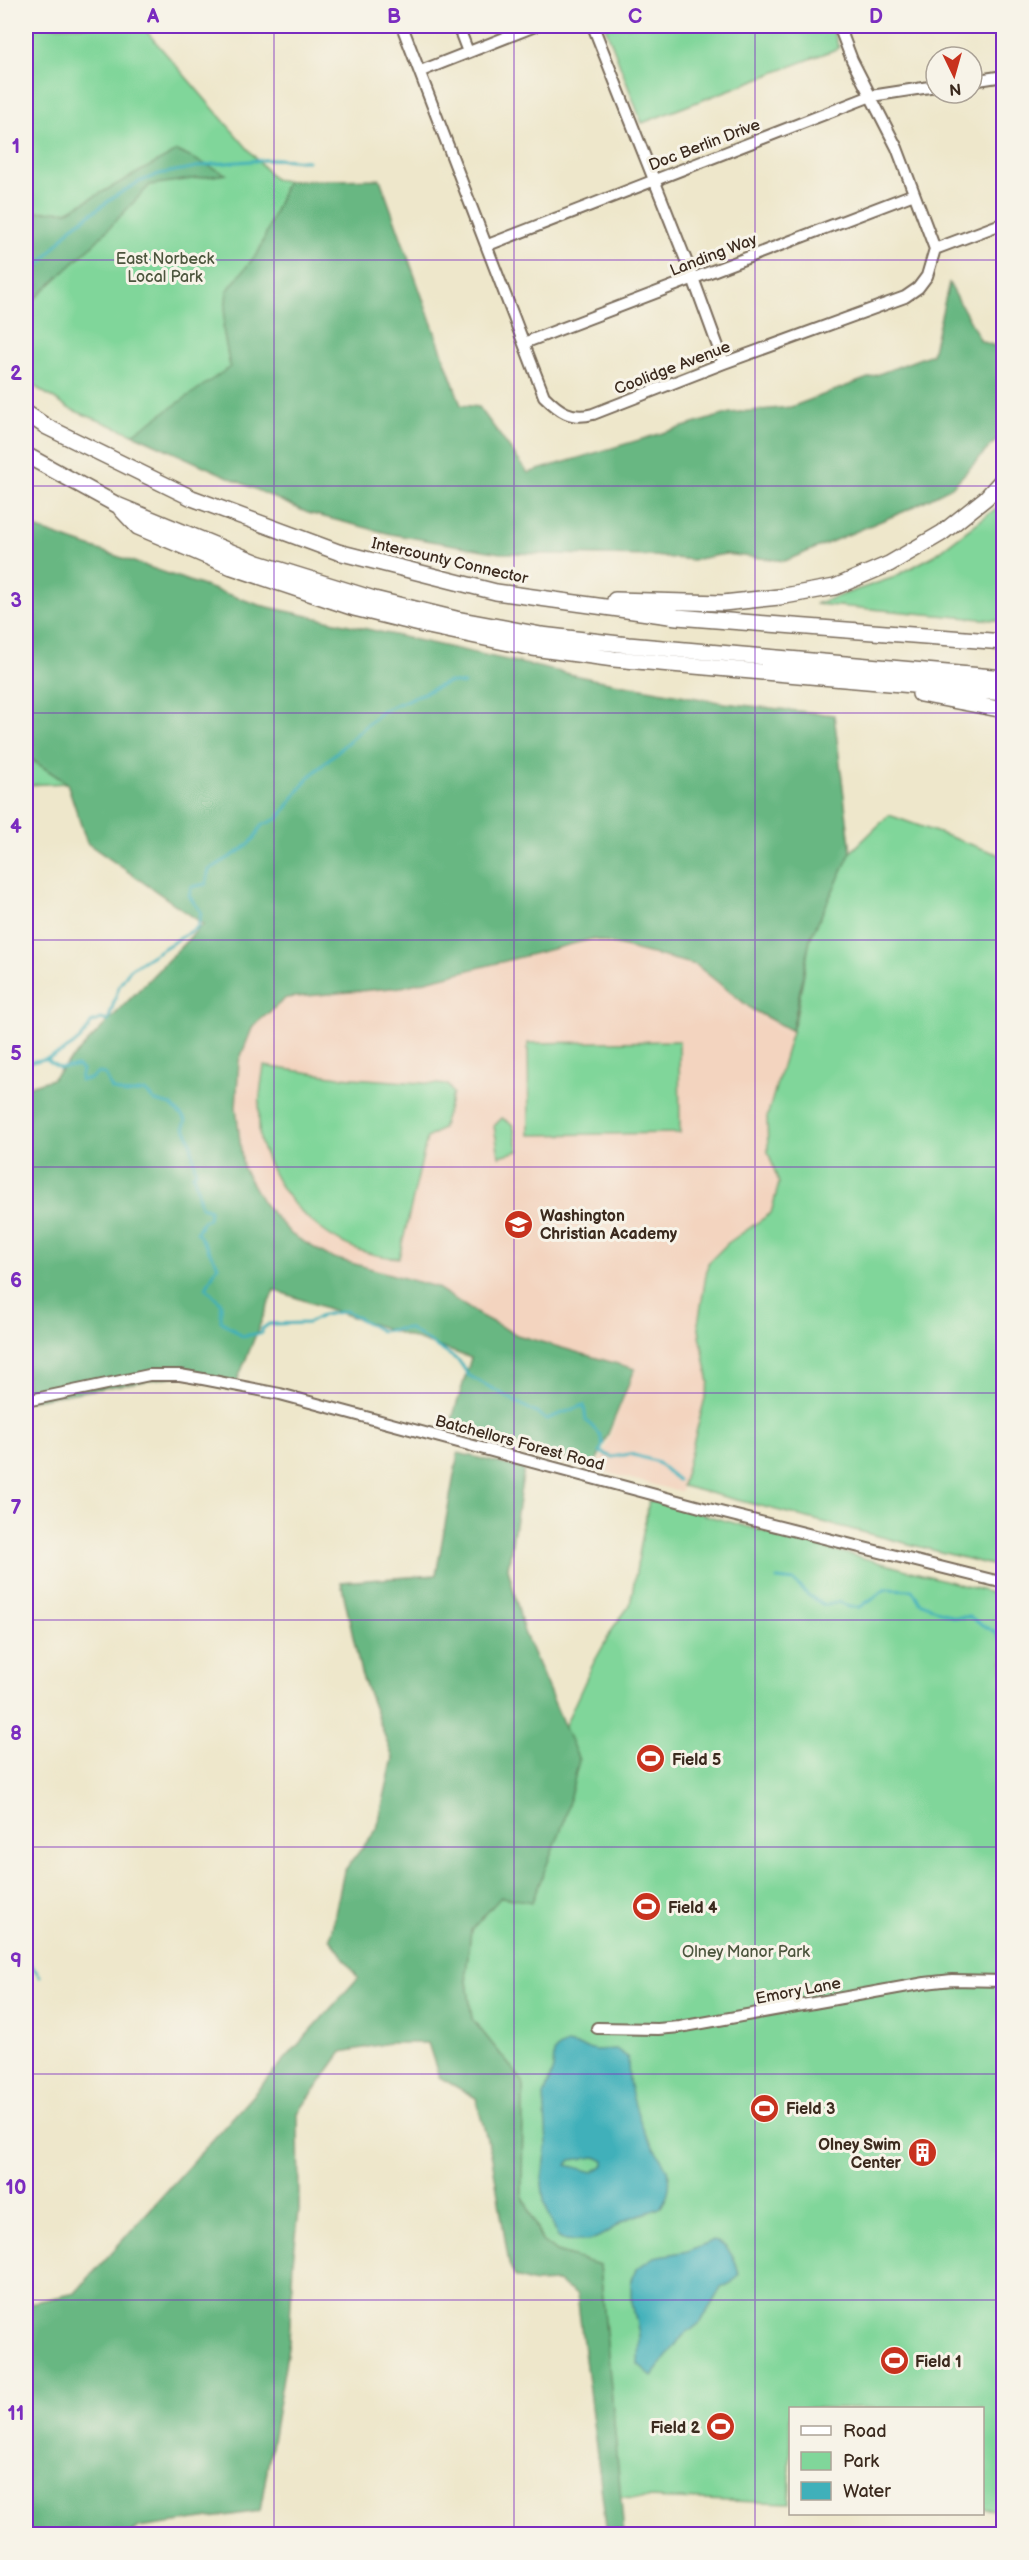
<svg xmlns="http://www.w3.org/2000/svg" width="1029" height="2560" font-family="'Balsamiq Sans',sans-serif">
  <rect width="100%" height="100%" fill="#f7f3e8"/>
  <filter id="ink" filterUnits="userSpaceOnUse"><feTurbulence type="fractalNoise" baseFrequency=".0167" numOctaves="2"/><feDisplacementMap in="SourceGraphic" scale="12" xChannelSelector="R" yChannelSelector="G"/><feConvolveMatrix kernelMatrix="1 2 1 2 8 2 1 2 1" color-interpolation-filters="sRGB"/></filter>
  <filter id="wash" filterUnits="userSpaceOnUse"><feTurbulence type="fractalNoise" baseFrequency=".008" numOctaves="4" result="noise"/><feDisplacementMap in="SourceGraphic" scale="24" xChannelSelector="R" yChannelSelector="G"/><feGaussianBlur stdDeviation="1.35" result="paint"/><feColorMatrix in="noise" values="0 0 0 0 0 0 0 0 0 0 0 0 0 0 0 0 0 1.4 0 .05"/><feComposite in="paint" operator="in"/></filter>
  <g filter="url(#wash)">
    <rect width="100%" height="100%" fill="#eee7cb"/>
    <path fill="#f3d4bf" d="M592,939L696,965L753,1010L792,1031L767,1117L768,1152L779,1183L771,1214L728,1243L698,1324L709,1383L681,1492L597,1470L635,1369L517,1335L479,1315L436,1287L329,1257L292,1235L263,1203L243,1168L237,1130L236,1107L239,1061L252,1026L286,998L402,987Z"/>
    <path fill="#80d69a" stroke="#5e805c" stroke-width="1.5" d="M26,26H142L274,179L287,181L283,190L299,482L158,418L133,434L70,409L26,381Z
      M605,26H831L839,48L642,123Z
      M1003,503V621L815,604L892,578L935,555Z
      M26,756L67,783L26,785Z
      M889,815L1003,856V1568L682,1486L709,1383L698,1324L708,1263L728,1243L771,1213L779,1183L768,1152L767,1117L796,1018L810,939L851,852Z
      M679,1041L680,1133L529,1135L528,1043Z
      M264,1066L339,1077L448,1085L453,1093L442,1129L427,1138L399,1258C342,1256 290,1214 268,1162C266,1155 261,1147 260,1140C257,1114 260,1091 264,1066Z
      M502,1118L513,1125L519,1151L499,1156L494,1126Z
      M649,1500L1003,1596V2510L983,2509L982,2408H790V2503L619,2497L600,2265L556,2252L542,2241L522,2194L523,2082L472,2019L466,1973L471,1930L593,1664L615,1625L630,1605Z"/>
    <path fill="#68b782" stroke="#527050" stroke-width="1.5" d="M177,151L226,174L150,185L94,244L26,307V212L68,211Z
      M380,179L461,405L479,407L528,473L730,413L791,407L932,354L949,283L981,341L1003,349V433L952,487L905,511L785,561L725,554L693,560L654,556L500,553L391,534L308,513L133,434L230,367L223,329L227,291L259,251L287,181Z
      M26,525L259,605L592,679L724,703L834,715L851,852L810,939L792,1031L753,1010L696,965L592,939L402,987L286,998L253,1026L239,1061L236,1107L243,1168L263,1203L292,1235L330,1257L436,1287L479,1315L517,1335L635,1369L595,1465L449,1429L471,1358L274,1290L235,1386L180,1375L26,1401V1087L52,1079L203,924L87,843L67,783L26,756Z
      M458,1453L524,1469L508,1568L524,1632L579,1760L564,1822L532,1902L501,1897L471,1930L466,1973L472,2019L523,2082L522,2194L542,2241L556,2252L600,2265L624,2534H607L577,2295L558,2282L534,2283L515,2277L509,2264L492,2158L476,2098L439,2077L428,2043H389L342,2052L298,2113L299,2211L293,2261L289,2342L260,2511L139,2528L129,2534H26V2304L75,2293L358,1978L330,1938L344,1871L377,1829L393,1758L361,1673L341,1582L436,1575Z"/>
    <path fill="#40b0ba" stroke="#3e6d6c" stroke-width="1.5" fill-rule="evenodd" d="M567,2044L597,2050L616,2049L627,2057C629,2065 628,2073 629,2080C631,2095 637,2112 642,2126C652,2155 685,2170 661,2207C652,2213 639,2213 630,2218C599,2235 598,2246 560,2239L557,2236L544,2201L542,2184L547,2145L544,2096L553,2069L554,2053L558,2048ZM596,2157L604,2161V2165L593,2172L567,2165L571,2160Z
      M712,2241C728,2242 736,2261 739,2275L731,2283L721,2288L701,2322L680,2339L652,2376L638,2364L639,2334L631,2298V2283L636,2269L654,2257L688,2251Z"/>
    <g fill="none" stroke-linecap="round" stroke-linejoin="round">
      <path stroke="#40b0ba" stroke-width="3" d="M26,281L71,228L117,195L139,182L159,174L213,164L277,159L308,161
        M48,1060L59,1068L77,1066L82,1070L80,1080L90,1079L98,1073L105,1074L112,1089L126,1094L145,1091L155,1101L171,1105L186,1120L184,1127C194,1141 191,1155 196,1171L193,1175C197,1186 198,1195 201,1207L210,1210L209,1219L203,1221L197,1232L218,1265L206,1288L221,1303V1321L242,1336L262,1333V1329L269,1324L308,1323L323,1315L346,1311L381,1331L408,1328L459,1361L468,1375L547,1419L584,1405L586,1420L600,1435L603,1444L600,1452L612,1457L630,1454L655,1461L678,1480
        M26,1062C51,1061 80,1047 91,1023L101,1019L108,1021L119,986L130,969L198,927L201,912L189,896L191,887L206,884L209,870L243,849L255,838L261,826L279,818L308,778L382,711L449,682L464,684
        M777,1579L794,1581L808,1595L824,1605L839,1602L849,1607H860L886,1589L912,1590L920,1602L953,1617H970L995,1632L1004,1645
        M26,1959L40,1976"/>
    </g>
  </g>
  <g filter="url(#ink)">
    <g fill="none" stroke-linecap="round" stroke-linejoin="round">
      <defs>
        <path id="minor" d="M402,26L544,396C559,411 571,420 593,414L724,363L905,297L918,288L927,276L935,249L897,148L852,60L839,26
          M458,26L468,52
          M593,26L693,278L724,363
          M421,71L535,26
          M972,81L1004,76
          M488,245L871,96L936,86
          M935,249L1004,223
          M524,343L914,194
          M26,1401L149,1375H180L203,1379L280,1394L700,1507L1004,1583
          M597,2028L658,2029L680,2027L925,1983L952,1980L1004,1981"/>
        <path id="highway" d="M26,413L47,427L192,498L338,552L496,592L677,617L1004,642
          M26,455L117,505L258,563L374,599L456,619L541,635L628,645L1004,678
          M121,509L138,527L232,567L354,608L428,626L533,648L614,659L1004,693
          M615,600L723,603L779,597L835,587L889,564L942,533L986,498L1004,478
          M920,694L1004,710"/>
      </defs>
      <use href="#minor" stroke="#7a6c5b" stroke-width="14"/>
      <use href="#highway" stroke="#7a6c5b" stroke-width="18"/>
      <use href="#minor" stroke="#fff" stroke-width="10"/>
      <use href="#highway" stroke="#fff" stroke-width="15"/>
    </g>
  </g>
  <path fill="none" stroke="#7b2cbf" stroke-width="1.5" stroke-opacity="0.55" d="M274,26V2534M514,26V2534M755,26V2534M26,260H1004M26,486H1004M26,713H1004M26,940H1004M26,1167H1004M26,1393H1004M26,1620H1004M26,1847H1004M26,2074H1004M26,2300H1004"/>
  <defs>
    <symbol id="school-disc" viewBox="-11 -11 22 22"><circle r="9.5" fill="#c8321e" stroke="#f7f3e8"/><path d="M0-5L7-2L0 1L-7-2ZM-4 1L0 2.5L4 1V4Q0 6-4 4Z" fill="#fff"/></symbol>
    <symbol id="stadium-disc" viewBox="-11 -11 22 22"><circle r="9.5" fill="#c8321e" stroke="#f7f3e8"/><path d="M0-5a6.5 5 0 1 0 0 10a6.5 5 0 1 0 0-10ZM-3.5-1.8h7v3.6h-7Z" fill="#fff"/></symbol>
    <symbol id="building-disc" viewBox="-11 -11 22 22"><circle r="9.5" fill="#c8321e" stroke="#f7f3e8"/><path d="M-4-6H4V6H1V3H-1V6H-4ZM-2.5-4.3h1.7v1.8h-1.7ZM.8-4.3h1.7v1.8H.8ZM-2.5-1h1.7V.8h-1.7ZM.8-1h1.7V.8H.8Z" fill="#fff"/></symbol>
  </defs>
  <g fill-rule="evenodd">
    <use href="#school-disc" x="502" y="1208" width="33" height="33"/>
    <use href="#stadium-disc" x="634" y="1742" width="33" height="33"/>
    <use href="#stadium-disc" x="630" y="1890" width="33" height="33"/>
    <use href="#stadium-disc" x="748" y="2092" width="33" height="33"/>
    <use href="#building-disc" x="906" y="2136" width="33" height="33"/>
    <use href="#stadium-disc" x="878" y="2344" width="33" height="33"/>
    <use href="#stadium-disc" x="704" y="2410" width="33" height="33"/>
  </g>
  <g text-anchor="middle" stroke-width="6" stroke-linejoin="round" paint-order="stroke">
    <g font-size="16" fill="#3b2a1e" stroke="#f7f3e8">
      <text transform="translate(704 144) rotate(-21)" y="6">Doc Berlin Drive</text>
      <text transform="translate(713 254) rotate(-21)" y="6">Landing Way</text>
      <text transform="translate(672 367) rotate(-21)" y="6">Coolidge Avenue</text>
      <text transform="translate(450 560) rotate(13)" y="6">Intercounty Connector</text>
      <text transform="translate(520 1442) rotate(15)" y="6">Batchellors Forest Road</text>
      <text transform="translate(798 1990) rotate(-11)" y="6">Emory Lane</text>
    </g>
    <g font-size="16" fill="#4c553d" stroke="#f7f3e8">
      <text x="165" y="264">East Norbeck<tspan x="165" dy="18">Local Park</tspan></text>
      <text x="746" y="1957">Olney Manor Park</text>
    </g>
    <g font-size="16" font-weight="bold" fill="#3b2a1e" stroke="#f7f3e8" text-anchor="start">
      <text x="540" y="1221">Washington<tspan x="540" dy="18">Christian Academy</tspan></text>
      <text x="672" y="1765">Field 5</text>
      <text x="668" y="1913">Field 4</text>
      <text x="786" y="2114">Field 3</text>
      <text x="901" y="2150" text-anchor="end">Olney Swim<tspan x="901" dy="18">Center</tspan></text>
      <text x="915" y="2367">Field 1</text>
      <text x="700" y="2433" text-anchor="end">Field 2</text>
    </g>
  </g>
  <rect width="1029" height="2560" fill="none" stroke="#f7f3e8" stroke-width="66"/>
  <rect x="789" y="2407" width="195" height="108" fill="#f7f3e8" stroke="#aca397" stroke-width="1.5"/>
  <rect x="801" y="2426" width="30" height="9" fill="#ffffff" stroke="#aca397" stroke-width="1.5"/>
  <text x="843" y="2437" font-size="18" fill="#3b2a1e">Road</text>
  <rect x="801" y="2452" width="30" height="18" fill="#80d69a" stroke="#aca397" stroke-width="1.5"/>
  <text x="843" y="2467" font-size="18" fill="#3b2a1e">Park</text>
  <rect x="801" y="2482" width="30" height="18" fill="#40b0ba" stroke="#aca397" stroke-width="1.5"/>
  <text x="843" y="2497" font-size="18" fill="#3b2a1e">Water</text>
  <g transform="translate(954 75) rotate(175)"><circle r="28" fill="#f7f3e8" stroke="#aca397" stroke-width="1.5"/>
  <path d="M0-4.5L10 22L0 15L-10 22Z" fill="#c8321e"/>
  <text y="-9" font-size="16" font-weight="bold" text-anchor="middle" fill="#3b2a1e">N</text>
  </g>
  <rect x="33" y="33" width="963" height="2494" fill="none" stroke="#7b2cbf" stroke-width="2"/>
  <g font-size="20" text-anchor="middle" font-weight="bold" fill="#7b2cbf">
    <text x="153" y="23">A</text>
    <text x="394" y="23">B</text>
    <text x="635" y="23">C</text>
    <text x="876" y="23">D</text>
    <text x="16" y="153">1</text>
    <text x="16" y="380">2</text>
    <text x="16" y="607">3</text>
    <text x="16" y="833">4</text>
    <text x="16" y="1060">5</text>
    <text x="16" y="1287">6</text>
    <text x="16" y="1514">7</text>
    <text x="16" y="1740">8</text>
    <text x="16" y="1967">9</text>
    <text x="16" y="2194">10</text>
    <text x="16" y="2420">11</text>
  </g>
</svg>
